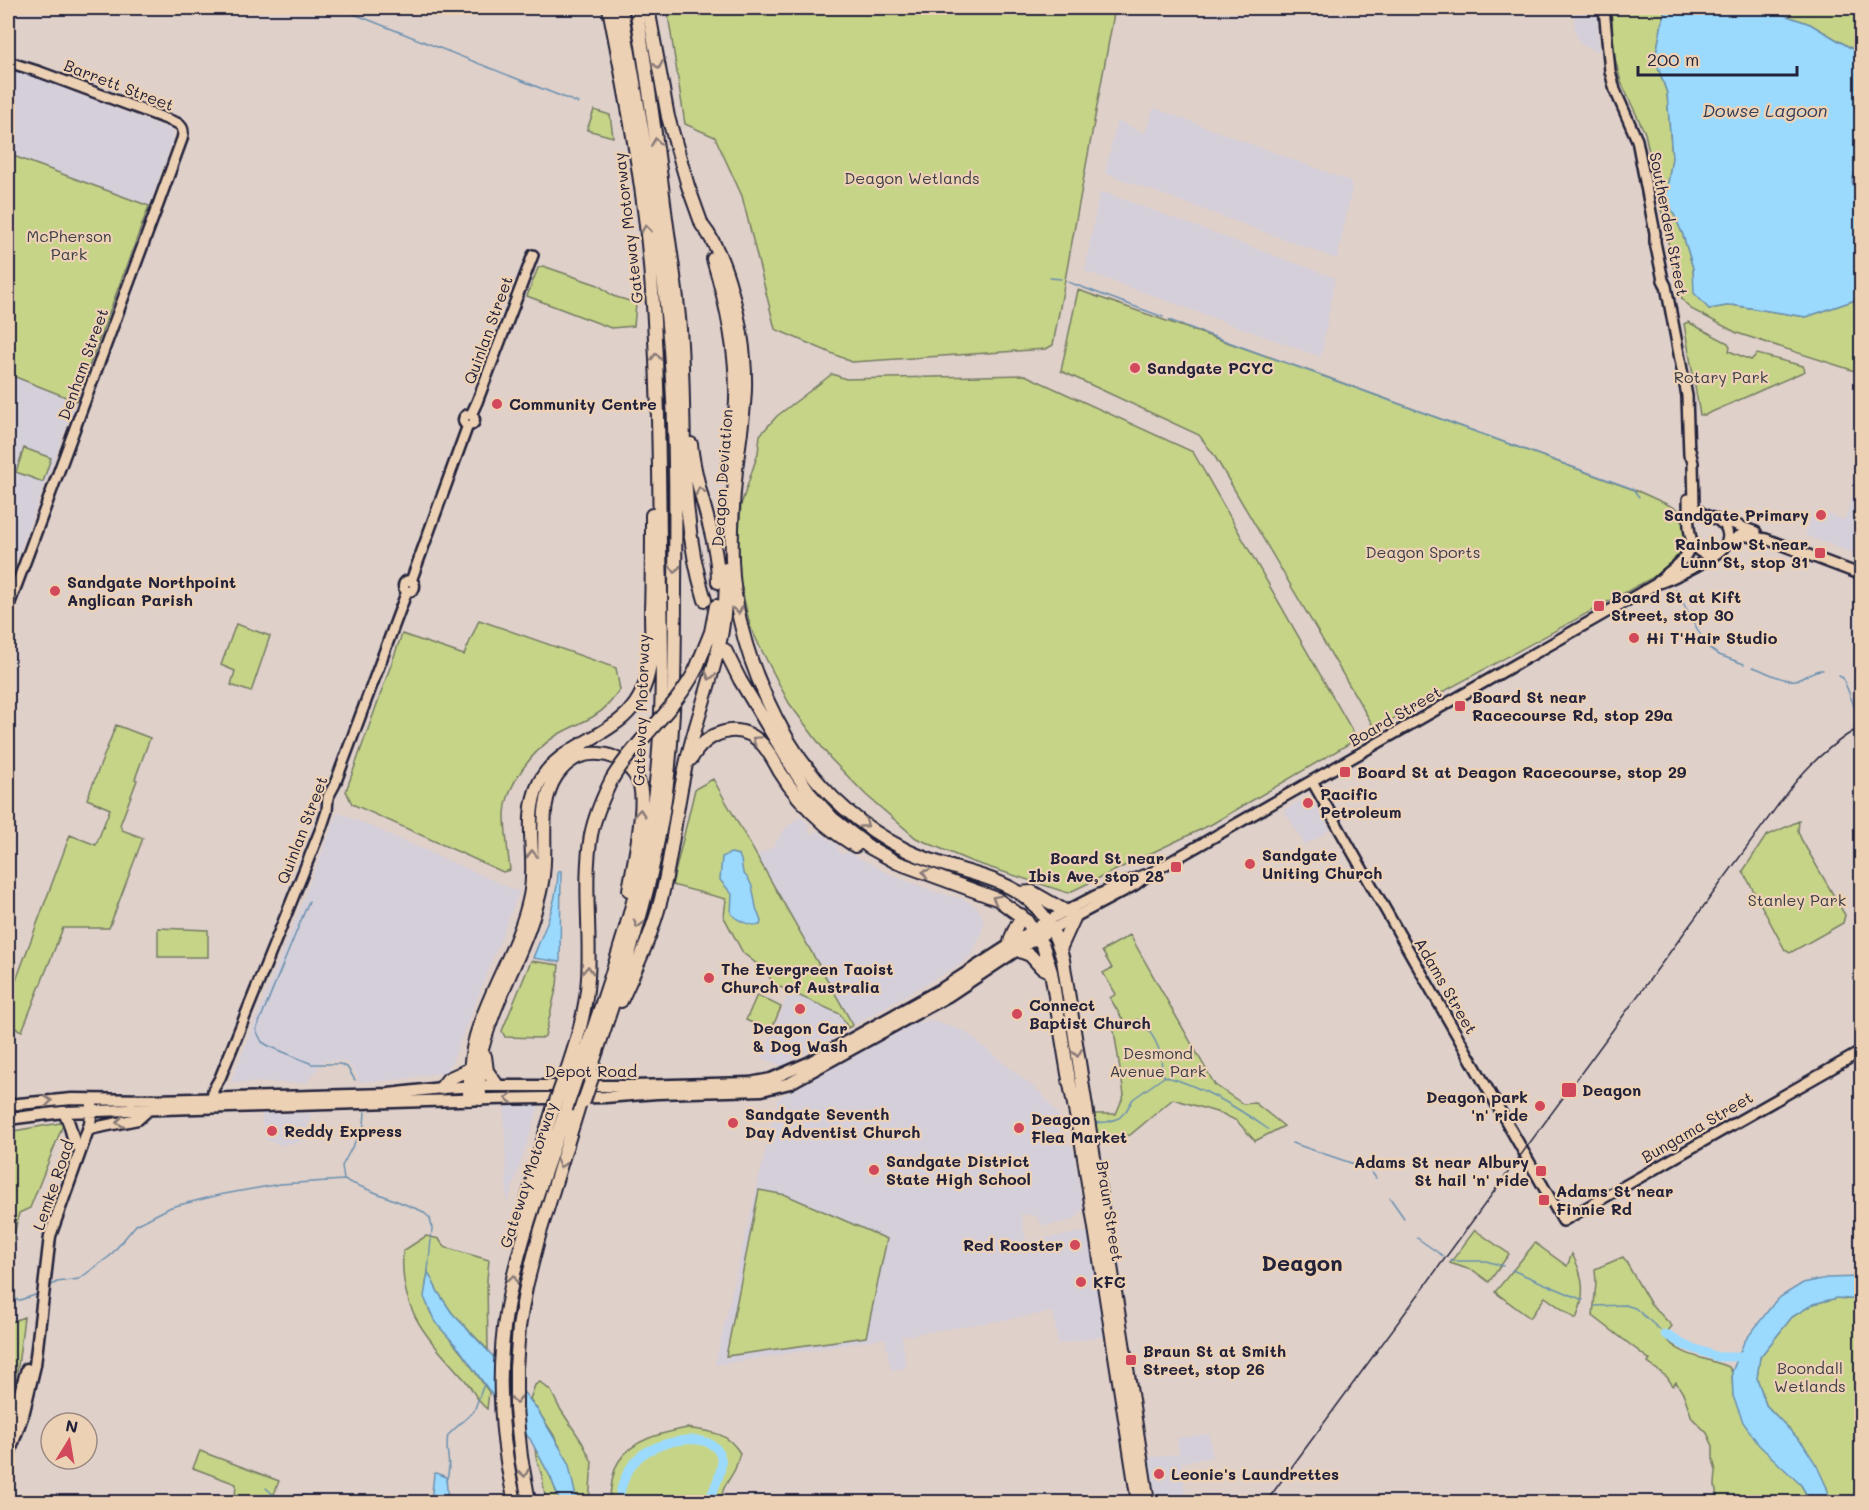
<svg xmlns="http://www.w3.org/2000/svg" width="1869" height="1510" font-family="Mali,sans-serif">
  <rect width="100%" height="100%" fill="#dfd0ca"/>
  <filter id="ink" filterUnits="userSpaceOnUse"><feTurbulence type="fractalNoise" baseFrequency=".0167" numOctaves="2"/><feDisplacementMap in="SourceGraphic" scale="12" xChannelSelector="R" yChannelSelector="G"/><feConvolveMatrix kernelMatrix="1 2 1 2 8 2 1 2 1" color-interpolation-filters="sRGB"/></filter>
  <g filter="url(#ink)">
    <path fill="#d5cfda" d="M1573,8L1597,16L1599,49L1597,51L1581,44L1576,35Z
      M8,67L172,130L174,137L149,206L8,154Z
      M1154,108L1350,181L1352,188L1337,259L1105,173L1117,121L1145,133Z
      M1103,192L1335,278L1321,357L1085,271L1099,194Z
      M8,374L76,401L8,582Z
      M1861,475V556L1805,535L1815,509L1844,520Z
      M1309,796L1311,797L1330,830L1305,845L1284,810Z
      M338,812L519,892L448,1072L394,1080L359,1082L357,1075L349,1065L344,1061H324L306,1083L231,1082Z
      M799,817L811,826L807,829L813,835L818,831L839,847L837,848L841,855L848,852L889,874L938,893L963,899L977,907L984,920L981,935L970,956L959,965L853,1025L756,856L773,847L784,830Z
      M790,991L840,1014L848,1028L783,1066L762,1058Z
      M929,1020L964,1031L1042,1094L1061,1119L1059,1123L1060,1140L1073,1147L1083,1209L1074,1220L1043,1226L1036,1216L1021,1214L1026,1241L1085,1232L1089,1234L1104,1336L1058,1344L1053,1312L902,1336L906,1368L891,1370L885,1338L715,1365L778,1098L913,1024Z
      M505,1106H539L507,1204L504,1112Z
      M311,1113L304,1137L300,1142L280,1145L267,1140L263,1132L262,1114Z
      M1209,1434L1212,1457L1181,1462L1186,1502H1154L1147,1458L1179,1454L1177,1438Z"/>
    <path fill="#c6d488" stroke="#747b62" stroke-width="1.5" d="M667,8H1115L1053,345L1046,349L852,362L775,329L742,196L715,137L685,124Z
      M1611,8H1665L1655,59L1667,93L1672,158L1666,196L1683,235L1693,268L1695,293L1709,309L1732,305L1806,317L1861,298V373L1737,333L1691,309L1682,299L1677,284L1645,133L1621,82L1614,55Z
      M1764,8H1861V54L1810,24Z
      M594,110L610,115L613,137L587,130Z
      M8,154L149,206L76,401L8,374Z
      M543,266L598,285L613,296L636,303L634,326L611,328L527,296L538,268Z
      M1078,290L1318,374L1640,492L1682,511C1685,517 1684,523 1684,530C1684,557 1678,558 1659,574L1375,729L1214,455L1199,435L1061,371Z
      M1688,322L1728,343L1730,347L1729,351L1751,360L1757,354L1803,366L1805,371L1705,415H1700L1684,324Z
      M832,374L846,379L1025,375L1193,452L1357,739L1212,824L1068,893L970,861L916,838L866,795L830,758L789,703L760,647L750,626L740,580L738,542L741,505L758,453L760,435L777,416Z
      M24,448L51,458L43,482L16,472Z
      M479,620L616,668L620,690C612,700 605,710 594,716C582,723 569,728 557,735C533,750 506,785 505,814C505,832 508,852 510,870L503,872L352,804L346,791L402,634L464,655Z
      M236,624L270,636L251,692L231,685L235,671L221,665Z
      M116,725L150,738L135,779L137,780L120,825L122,830L143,838L109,928H63L22,1031L8,1025V1002L70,835L96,845L110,809L87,799Z
      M713,779L853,1025L848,1028L840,1014L773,984L767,972L743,953L724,917L726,899L672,885L695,789Z
      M1799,821L1798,831L1801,839L1845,915L1843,923L1790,953L1785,950L1743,871L1766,836Z
      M158,928L208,930V957H158Z
      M1130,935L1215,1085L1243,1104L1255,1103L1284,1126L1255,1141L1237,1121L1223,1114L1173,1099L1130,1135L1098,1140L1094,1114H1116L1124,1095L1113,1024L1124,1022L1110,998L1116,994L1103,973L1112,968L1102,951Z
      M531,961L559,965L557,985L545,1036L542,1038L505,1037L502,1031Z
      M757,995L781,1007L771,1031L746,1020Z
      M60,1123L63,1125L30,1208L19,1213L8,1261V1132Z
      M759,1190L786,1195L887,1239L866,1337L726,1356Z
      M1475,1230L1509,1254L1489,1282L1474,1271L1450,1263Z
      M426,1236L439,1239L444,1247L489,1260L487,1279L488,1350L452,1313L438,1292L428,1273C419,1312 438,1322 459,1350C470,1363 479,1378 489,1392L487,1409C477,1401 473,1390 465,1380C427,1337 399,1312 403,1251Z
      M1535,1243L1567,1266L1572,1254C1584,1276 1586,1296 1576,1319L1545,1297L1530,1318L1495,1292Z
      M1623,1257L1650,1303L1672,1326L1664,1336C1679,1357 1708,1358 1729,1367L1732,1372L1733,1396L1801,1485L1808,1497L1807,1502H1718L1715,1485L1716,1471L1713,1459V1446L1707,1433L1692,1418L1684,1395L1676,1382L1673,1386L1667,1377L1648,1363L1650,1360L1593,1316L1596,1283L1595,1269Z
      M1837,1298L1861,1300V1502H1830L1827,1488L1803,1444L1766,1405L1757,1378L1760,1357L1792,1317L1813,1304Z
      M24,1317L18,1366L8,1409V1323Z
      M540,1382L551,1391L559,1407L582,1442L592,1462L589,1502H577L567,1461L553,1434L530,1399L535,1385Z
      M687,1428C711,1432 726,1431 740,1453C738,1458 737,1464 735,1469C730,1480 719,1489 723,1502H609C611,1489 612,1472 619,1461C634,1438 663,1433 687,1428Z
      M535,1448L551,1478L560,1502H546L542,1476L536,1457Z
      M200,1451L279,1481L271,1502H245L241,1498H235L236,1484L193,1468Z"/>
    <path fill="#9cdafd" stroke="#6b90af" stroke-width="1.5" d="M1665,8H1764L1810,24L1861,54V168L1854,175L1852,182L1859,199L1858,210L1861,213V298L1806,317L1732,305L1709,309L1694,293L1693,268L1683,235L1666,196L1672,158L1667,93L1655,59Z
      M731,853L739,855L741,860L743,873C754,883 753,893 756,907C757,912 760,917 761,922L760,925C750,926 737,921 731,913L732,894L720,880L722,857Z
      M558,871H561L560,962L533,958C544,930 558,901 558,871Z
      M428,1272L438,1292L452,1313L506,1370L537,1409L568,1461L577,1502H560L551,1478L530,1439L503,1410L460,1350L435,1322L424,1297Z
      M1861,1277V1300L1837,1298L1813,1304L1792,1317L1760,1357L1757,1378L1766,1405L1803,1444L1817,1466L1827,1488L1830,1502H1807L1808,1497L1801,1485L1759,1445L1743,1422L1733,1396L1732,1372L1744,1342L1777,1299L1803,1283L1827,1278Z
      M436,1473L446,1477L448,1502H431L434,1474Z"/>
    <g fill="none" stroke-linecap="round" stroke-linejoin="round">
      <path stroke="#6b90af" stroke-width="1.5" d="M339,8L578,103
        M1050,278L1061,279
        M1068,282L1163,317
        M1169,320L1266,356
        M1270,357L1633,489L1639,497
        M1676,590L1706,645
        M1709,648L1719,655L1744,664
        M1753,667C1765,671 1783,682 1796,680C1806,678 1812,669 1823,670
        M1839,676L1843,678L1861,723
        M309,901L256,1030L262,1042L269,1046L312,1064H340L347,1067L355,1080
        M1137,1019C1148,1027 1158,1042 1161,1057C1162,1064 1161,1069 1164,1076C1203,1087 1235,1106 1268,1129
        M1095,1123L1107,1122L1119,1118L1126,1111L1133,1099L1164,1077
        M1292,1143L1369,1169L1376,1178
        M344,1180L342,1166L364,1125L365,1112
        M1390,1198L1404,1218
        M1417,1238L1443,1256
        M1451,1261H1486L1503,1266
        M1512,1270L1583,1300
        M50,1286L57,1282L79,1279L110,1256L136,1225L171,1207L219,1195L280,1184L344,1180L422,1211L430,1218L432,1229L428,1271
        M8,1298L20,1300L38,1294
        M1595,1306L1625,1305L1635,1308L1665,1334
        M446,1481C453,1465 444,1451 448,1435L474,1411L484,1384
        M266,1488C282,1504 283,1496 302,1495C309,1495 315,1500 321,1502"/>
      <path stroke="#9cdafd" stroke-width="9" d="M1665,1334L1684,1345L1718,1357H1748
        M619,1502C620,1485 629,1464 643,1454C661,1441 714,1428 721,1458C724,1470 713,1491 708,1502"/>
      <defs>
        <path id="secondary" d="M1604,8L1610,71L1615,90L1637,140L1655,233V242L1663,280L1666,286L1687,396L1689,455
          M8,62L40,72L177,123C184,127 184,132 182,139L159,202L8,608
          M463.5 420a5.5 5.5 0 1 1 11 0a5.5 5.5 0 1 1-11 0Z
          M471,415L477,402L533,255
          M1688,499C1689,519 1684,558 1715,554
          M1721,523L1728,522L1756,532
          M1727,543L1741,535L1766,539L1862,575
          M403.5 586a5.5 5.5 0 1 1 11 0a5.5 5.5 0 1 1-11 0Z
          M411,581L468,425
          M1656,584C1670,568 1688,563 1691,541
          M1312,781L1563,1221L1862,1051
          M1047,921L1095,896L1144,875
          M1052,929L1135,885L1149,874L1656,584C1671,580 1713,559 1723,548C1729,542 1729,533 1725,526C1718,516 1703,519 1694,506L1693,463L1690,450
          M217,1103L213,1099V1090L220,1078L322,826L327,811L328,797L335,784L407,591"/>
        <path id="primary" d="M8,1105L72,1099L155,1100L389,1094L441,1088L480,1086H633L750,1083L771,1079L808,1063L943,988L1047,921
          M63,1112C73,1126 69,1132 76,1145
          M8,1119L63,1112L491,1099L605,1097L657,1093L762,1090L790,1083L948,996L1017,950L1052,929
          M89,1129L138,1119L148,1110
          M8,1432L27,1369
          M8,1457L24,1411L35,1365L50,1236L90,1124L92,1105"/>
        <path id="highway" d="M636,8C647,75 657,143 665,211C670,250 677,289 680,329C687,420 677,512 705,600
          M648,8L668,117L688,186L702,225C715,241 723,262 729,282C739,316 746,353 745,389C744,416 739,443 736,470C733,499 731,530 732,560C734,623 757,686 788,740C816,787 857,825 906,850C973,883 1040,869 1063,960L1148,1502
          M713,259C727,305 737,352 736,400C735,424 730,449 728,473
          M691,444C695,491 718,535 718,582
          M725,650L740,680L796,773L811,795L833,819L869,847L896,862L997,899L1026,920L1043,946L1051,972L1068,1074L1082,1145L1138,1502
          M696,669L711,632L716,606
          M691,759C706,732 740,719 763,745C770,753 775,763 780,772C786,782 792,790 799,798C815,817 834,833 855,846
          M1019,893L1032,892L1065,911
          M1010,943C1011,933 1018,926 1021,915
          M1060,949L1075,916
          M1017,950L1030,955L1041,967L1051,972
          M621,1001C636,968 652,935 661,899C673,852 676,803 688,756C697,717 712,680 720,641C725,618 726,593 726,569
          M485,1056L487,1071L497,1085
          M589,1075C615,996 644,918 659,835C675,753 675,670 675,586C676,495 676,405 667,314C657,211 639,109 621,8
          M565,1076C576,1044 586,1012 588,978C591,930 583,882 591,835C595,815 603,797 612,779
          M577,1076C606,993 635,911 650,825C666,733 662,640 660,548C659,447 658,345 648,244C640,164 624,86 609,8
          M441,1088L448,1079L470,1069
          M469,1099C469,1078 470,1057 476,1036C490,988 520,945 530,896C538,859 522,818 539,783C554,753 587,744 613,725C627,716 638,703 644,687C654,663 651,636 651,611C652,579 652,547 652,515
          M480,1099C480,1086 478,1071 480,1058C493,997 531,944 542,882C549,846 536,806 557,775C567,761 582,752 600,754C618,755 635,769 640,786C646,808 633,867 629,890
          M524,1214L542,1144L553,1109
          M515,1502C500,1438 496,1372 507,1307C519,1239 545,1174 566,1109
          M529,1502L521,1457L516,1409V1368L519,1327L526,1287L539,1236L581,1099"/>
      </defs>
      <use href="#secondary" stroke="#22223b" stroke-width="14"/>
      <use href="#primary" stroke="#22223b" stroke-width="15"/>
      <use href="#highway" stroke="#22223b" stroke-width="16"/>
      <use href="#secondary" stroke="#edd1b4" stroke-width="9"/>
      <use href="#primary" stroke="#edd1b4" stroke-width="10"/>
      <use href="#highway" stroke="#edd1b4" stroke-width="12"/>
      <path stroke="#22223b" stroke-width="1.5" d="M1266,1502L1789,790C1809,764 1833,742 1862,726"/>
      <defs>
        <path id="highway-bridge" d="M612,779C636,739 675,711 696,669
          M584,1101L593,1075
          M553,1109L565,1076
          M566,1109L577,1076"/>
      </defs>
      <use href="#highway-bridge" stroke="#22223b" stroke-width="16" stroke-linecap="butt"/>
      <use href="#highway-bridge" stroke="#edd1b4" stroke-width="12"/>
    </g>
    <defs><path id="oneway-chevron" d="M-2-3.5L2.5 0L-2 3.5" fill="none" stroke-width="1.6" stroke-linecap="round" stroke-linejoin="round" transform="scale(1.5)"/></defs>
    <g stroke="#887a78">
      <use href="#oneway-chevron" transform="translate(658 65) rotate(80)"/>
      <use href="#oneway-chevron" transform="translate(656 142) rotate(-98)"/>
      <use href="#oneway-chevron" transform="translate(646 229) rotate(-97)"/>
      <use href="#oneway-chevron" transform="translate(656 357) rotate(-92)"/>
      <use href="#oneway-chevron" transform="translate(700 491) rotate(-106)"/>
      <use href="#oneway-chevron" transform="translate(675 569) rotate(90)"/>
      <use href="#oneway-chevron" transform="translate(738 610) rotate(80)"/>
      <use href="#oneway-chevron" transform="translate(710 676) rotate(106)"/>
      <use href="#oneway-chevron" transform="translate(756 740) rotate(-145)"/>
      <use href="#oneway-chevron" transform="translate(640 813) rotate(-85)"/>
      <use href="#oneway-chevron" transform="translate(865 824) rotate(36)"/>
      <use href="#oneway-chevron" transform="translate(532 854) rotate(-92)"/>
      <use href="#oneway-chevron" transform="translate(926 873) rotate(-161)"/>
      <use href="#oneway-chevron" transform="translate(996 899) rotate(-154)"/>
      <use href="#oneway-chevron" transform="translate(638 924) rotate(106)"/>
      <use href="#oneway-chevron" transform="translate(588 970) rotate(-88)"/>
      <use href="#oneway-chevron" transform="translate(1077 1053) rotate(81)"/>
      <use href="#oneway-chevron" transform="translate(509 1098) rotate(179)"/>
      <use href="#oneway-chevron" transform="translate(48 1101) rotate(-6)"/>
      <use href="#oneway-chevron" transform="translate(120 1122) rotate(171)"/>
      <use href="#oneway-chevron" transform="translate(561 1164) rotate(108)"/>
      <use href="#oneway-chevron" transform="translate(513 1279) rotate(-77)"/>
      <use href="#oneway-chevron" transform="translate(516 1400) rotate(88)"/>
      <use href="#oneway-chevron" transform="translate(524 1473) rotate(80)"/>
    </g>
  </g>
  <g fill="#d1495b" stroke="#edd1b4" stroke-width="2">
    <circle cx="1135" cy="368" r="6"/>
    <circle cx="497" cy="404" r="6"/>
    <circle cx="1821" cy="515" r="6"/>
    <rect x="1814" y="547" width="12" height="12" rx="3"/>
    <circle cx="55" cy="591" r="6"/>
    <rect x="1593" y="600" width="12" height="12" rx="3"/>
    <circle cx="1634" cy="638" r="6"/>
    <rect x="1454" y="700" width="12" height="12" rx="3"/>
    <rect x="1339" y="766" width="12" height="12" rx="3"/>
    <circle cx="1308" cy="803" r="6"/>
    <circle cx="1250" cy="864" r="6"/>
    <rect x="1170" y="861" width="12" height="12" rx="3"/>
    <circle cx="709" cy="978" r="6"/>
    <circle cx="800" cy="1009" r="6"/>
    <circle cx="1017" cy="1014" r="6"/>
    <rect x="1561" y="1082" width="16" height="16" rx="3"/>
    <circle cx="1540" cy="1106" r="6"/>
    <circle cx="733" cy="1123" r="6"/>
    <circle cx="1019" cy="1128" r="6"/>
    <circle cx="272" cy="1131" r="6"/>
    <circle cx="874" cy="1170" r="6"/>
    <rect x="1535" y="1165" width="12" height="12" rx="3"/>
    <rect x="1538" y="1194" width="12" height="12" rx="3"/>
    <circle cx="1075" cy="1245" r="6"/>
    <circle cx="1081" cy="1282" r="6"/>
    <rect x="1125" y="1354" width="12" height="12" rx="3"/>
    <circle cx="1159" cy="1474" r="6"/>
  </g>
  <g text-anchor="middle" stroke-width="4.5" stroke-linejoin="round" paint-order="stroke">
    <g font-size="16" fill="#22223b" stroke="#edd1b4">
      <text transform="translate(119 85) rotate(21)" y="6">Barrett Street</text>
      <text transform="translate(1669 224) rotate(79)" y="6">Southerden Street</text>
      <text transform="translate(628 228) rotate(-97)" y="6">Gateway Motorway</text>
      <text transform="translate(488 330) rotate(-70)" y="6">Quinlan Street</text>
      <text transform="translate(83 364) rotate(-70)" y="6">Denham Street</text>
      <text transform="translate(722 478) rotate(-86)" y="6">Deagon Deviation</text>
      <text transform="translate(641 710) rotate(-88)" y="6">Gateway Motorway</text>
      <text transform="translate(1395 716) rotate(-30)" y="6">Board Street</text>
      <text transform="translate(302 830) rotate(-69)" y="6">Quinlan Street</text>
      <text transform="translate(1446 986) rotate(60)" y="6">Adams Street</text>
      <text x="591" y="1077">Depot Road</text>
      <text transform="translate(1697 1127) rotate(-30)" y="6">Bungama Street</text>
      <text transform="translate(528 1175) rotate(-72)" y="6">Gateway Motorway</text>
      <text transform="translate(53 1185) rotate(-71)" y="6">Lemke Road</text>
      <text transform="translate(1110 1211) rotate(81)" y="6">Braun Street</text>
    </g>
    <g font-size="16" fill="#3b3d47" stroke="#edd1b4">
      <text x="912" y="184">Deagon Wetlands</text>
      <text x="69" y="242">McPherson<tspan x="69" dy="18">Park</tspan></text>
      <text x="1721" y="383">Rotary Park</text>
      <text x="1423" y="558">Deagon Sports</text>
      <text x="1797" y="906">Stanley Park</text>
      <text x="1158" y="1059">Desmond<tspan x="1158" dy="18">Avenue Park</tspan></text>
      <text x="1810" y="1374">Boondall<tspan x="1810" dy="18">Wetlands</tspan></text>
    </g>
    <g font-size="16" font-weight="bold" fill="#22223b" stroke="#edd1b4" text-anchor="start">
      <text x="1147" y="374">Sandgate PCYC</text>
      <text x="509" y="410">Community Centre</text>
      <text x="1809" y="521" text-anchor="end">Sandgate Primary</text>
      <text x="1808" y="550" text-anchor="end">Rainbow St near<tspan x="1808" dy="18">Lunn St, stop 31</tspan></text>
      <text x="67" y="588">Sandgate Northpoint<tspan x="67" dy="18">Anglican Parish</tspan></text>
      <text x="1611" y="603">Board St at Kift<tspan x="1611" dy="18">Street, stop 30</tspan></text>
      <text x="1646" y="644">Hi T'Hair Studio</text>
      <text x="1472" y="703">Board St near<tspan x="1472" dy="18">Racecourse Rd, stop 29a</tspan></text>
      <text x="1357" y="778">Board St at Deagon Racecourse, stop 29</text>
      <text x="1320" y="800">Pacific<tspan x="1320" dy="18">Petroleum</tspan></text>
      <text x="1262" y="861">Sandgate<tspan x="1262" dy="18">Uniting Church</tspan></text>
      <text x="1164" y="864" text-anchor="end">Board St near<tspan x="1164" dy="18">Ibis Ave, stop 28</tspan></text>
      <text x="721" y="975">The Evergreen Taoist<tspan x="721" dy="18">Church of Australia</tspan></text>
      <text x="1029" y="1011">Connect<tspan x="1029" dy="18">Baptist Church</tspan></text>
      <text x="800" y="1034" text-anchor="middle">Deagon Car<tspan x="800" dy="18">&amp; Dog Wash</tspan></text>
      <text x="1582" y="1096">Deagon</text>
      <text x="1528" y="1103" text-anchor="end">Deagon park<tspan x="1528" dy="18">'n' ride</tspan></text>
      <text x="745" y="1120">Sandgate Seventh<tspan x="745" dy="18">Day Adventist Church</tspan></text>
      <text x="1031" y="1125">Deagon<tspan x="1031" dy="18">Flea Market</tspan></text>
      <text x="284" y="1137">Reddy Express</text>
      <text x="886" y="1167">Sandgate District<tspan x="886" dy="18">State High School</tspan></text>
      <text x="1529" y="1168" text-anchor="end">Adams St near Albury<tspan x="1529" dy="18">St hail 'n' ride</tspan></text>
      <text x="1556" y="1197">Adams St near<tspan x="1556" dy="18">Finnie Rd</tspan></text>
      <text x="1063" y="1251" text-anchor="end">Red Rooster</text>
      <text x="1093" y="1288">KFC</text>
      <text x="1143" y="1357">Braun St at Smith<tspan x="1143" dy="18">Street, stop 26</tspan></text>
      <text x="1171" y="1480">Leonie's Laundrettes</text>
    </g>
    <g font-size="18" font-style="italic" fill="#343e58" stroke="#edd1b4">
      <text x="1765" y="117">Dowse Lagoon</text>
    </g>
    <g font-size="22" font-weight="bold" fill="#22223b" stroke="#edd1b4">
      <text x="1302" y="1271">Deagon</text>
    </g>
  </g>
  <rect width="1869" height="1510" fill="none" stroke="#edd1b4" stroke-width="30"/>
  <rect x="15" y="15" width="1839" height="1480" fill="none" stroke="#22223b" stroke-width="2" filter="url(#ink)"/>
  <g transform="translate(69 1441) rotate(11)"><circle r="28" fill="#edd1b4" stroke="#9c8b84" stroke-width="1.5"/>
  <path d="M0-4.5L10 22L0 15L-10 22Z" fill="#d1495b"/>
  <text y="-9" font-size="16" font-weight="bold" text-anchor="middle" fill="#22223b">N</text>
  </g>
  <path d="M1638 66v9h159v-9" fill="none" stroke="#22223b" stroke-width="3"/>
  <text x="1647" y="66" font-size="18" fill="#22223b" stroke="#edd1b4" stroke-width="4.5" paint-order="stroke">200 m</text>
</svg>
